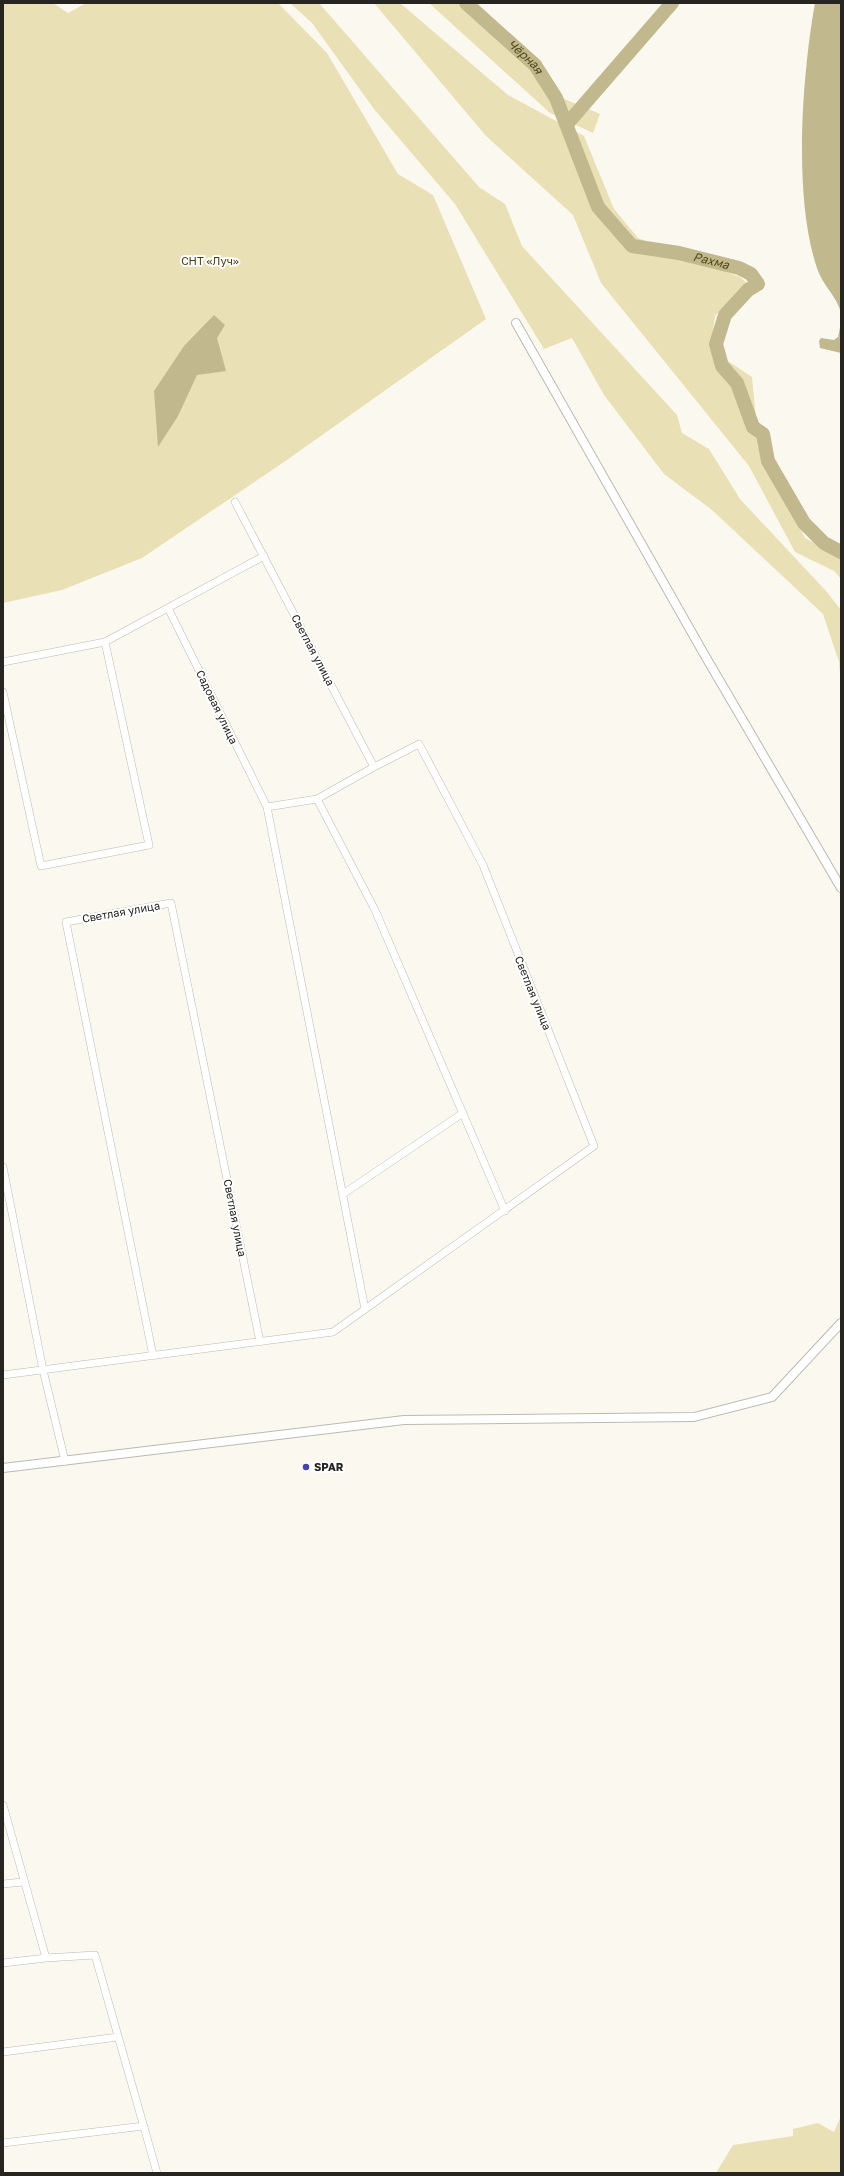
<svg xmlns="http://www.w3.org/2000/svg" width="844" height="2176" font-family="'Golos Text',sans-serif">
  <rect width="100%" height="100%" fill="#fbf9ef"/>
  <path fill="#e9e0b5" d="M3,3H53L68,13L86,3H278L327,53L398,174L433,195L486,319L284,462L142,558L62,590L3,603Z
    M290,3H319L479,187L505,204L522,246L677,415L682,433L709,449L740,499L826,591L841,610V687L839,662L823,614L712,510L664,474L604,395L572,338L544,349L455,204L374,109L312,23Z
    M374,3H400L508,95L584,136L614,209L638,238L740,277L747,283L715,316L710,349L752,377L758,439L805,538L841,556V579L834,571L795,552L749,466L601,283L573,215L486,136Z
    M429,3H463L562,98L600,114L593,133L550,113Z
    M841,2116V2173H716L733,2145L793,2136V2129L818,2123L834,2132Z"/>
  <path fill="#c1b88d" d="M815,3H841V313C837,296 822,285 817,268C793,198 802,76 815,3Z
    M214,315L225,325L217,338L226,371L197,375L178,416L158,447L154,391L184,346Z
    M841,322V353L820,348L819,341L821,338L834,340L838,337Z"/>
  <g fill="none" stroke-linecap="round" stroke-linejoin="round">
    <path stroke="#c1b88d" stroke-width="2.5" d="M660,18L664,3"/>
    <g stroke="#c1b88d" stroke-width="14">
      <path id="s1" d="M466,3L535,65L556,98L598,207L632,246L679,253L739,268L751,274L758,284L748,290L725,315L716,344L722,366L737,383L753,427L763,434L768,461L804,523L824,543L841,552"/>
      <path d="M567,124L672,3"/>
    </g>
    <defs>
      <path id="minor" d="M235,502L374,767
        M168,608L267,807L365,1309
        M3,662L105,642L264,556
        M3,692L41,866L149,845L105,642
        M317,799L375,910L505,1211
        M3,1167L43,1370L65,1461
        M343,1194L463,1113
        M153,1356L66,922L171,903L260,1342
        M3,1375L333,1332L594,1146L483,865L419,744L374,767L317,799L267,807
        M3,1805L46,1958
        M3,1884L23,1882
        M3,1963L46,1958L95,1955L157,2173
        M3,2052L118,2037
        M3,2143L144,2126"/>
      <path id="tertiary" d="M516,323L704,654L841,888
        M3,1468L404,1420L694,1417L772,1397L841,1323"/>
    </defs>
    <use href="#minor" stroke="#bcbab0" stroke-width="8"/>
    <use href="#tertiary" stroke="#bcbab0" stroke-width="10"/>
    <use href="#minor" stroke="#fff" stroke-width="7"/>
    <use href="#tertiary" stroke="#fff" stroke-width="8"/>
  </g>
  <circle fill="#4440b6" stroke="#fff" stroke-width="1.5" cx="306" cy="1467" r="4"/>
  <g text-anchor="middle" stroke-width="4" stroke-linejoin="round" paint-order="stroke">
    <g font-size="11" fill="#4b400a" stroke="#fff">
      <text x="210" y="265">СНТ «Луч»</text>
    </g>
    <g font-size="11" fill="#262522" stroke="#fff">
      <text transform="translate(313 650) rotate(62)" y="4">Светлая улица</text>
      <text transform="translate(217 707) rotate(64)" y="4">Садовая улица</text>
      <text transform="translate(121 912) rotate(-10)" y="4">Светлая улица</text>
      <text transform="translate(533 993) rotate(68)" y="4">Светлая улица</text>
      <text transform="translate(235 1218) rotate(79)" y="4">Светлая улица</text>
    </g>
    <g font-size="11" font-weight="bold" fill="#262522" stroke="#fff" text-anchor="start">
      <text x="314" y="1471">SPAR</text>
    </g>
    <g font-size="12" font-style="italic" fill="#524814" stroke="#fff">
      <text dy="4" stroke="none"><textPath href="#s1" startOffset="80">Чёрная</textPath></text>
      <text dy="4" stroke="none"><textPath href="#s1" startOffset="381">Рахма</textPath></text>
    </g>
  </g>
  <rect width="844" height="2176" fill="none" stroke="#262522" stroke-width="8"/>
</svg>
